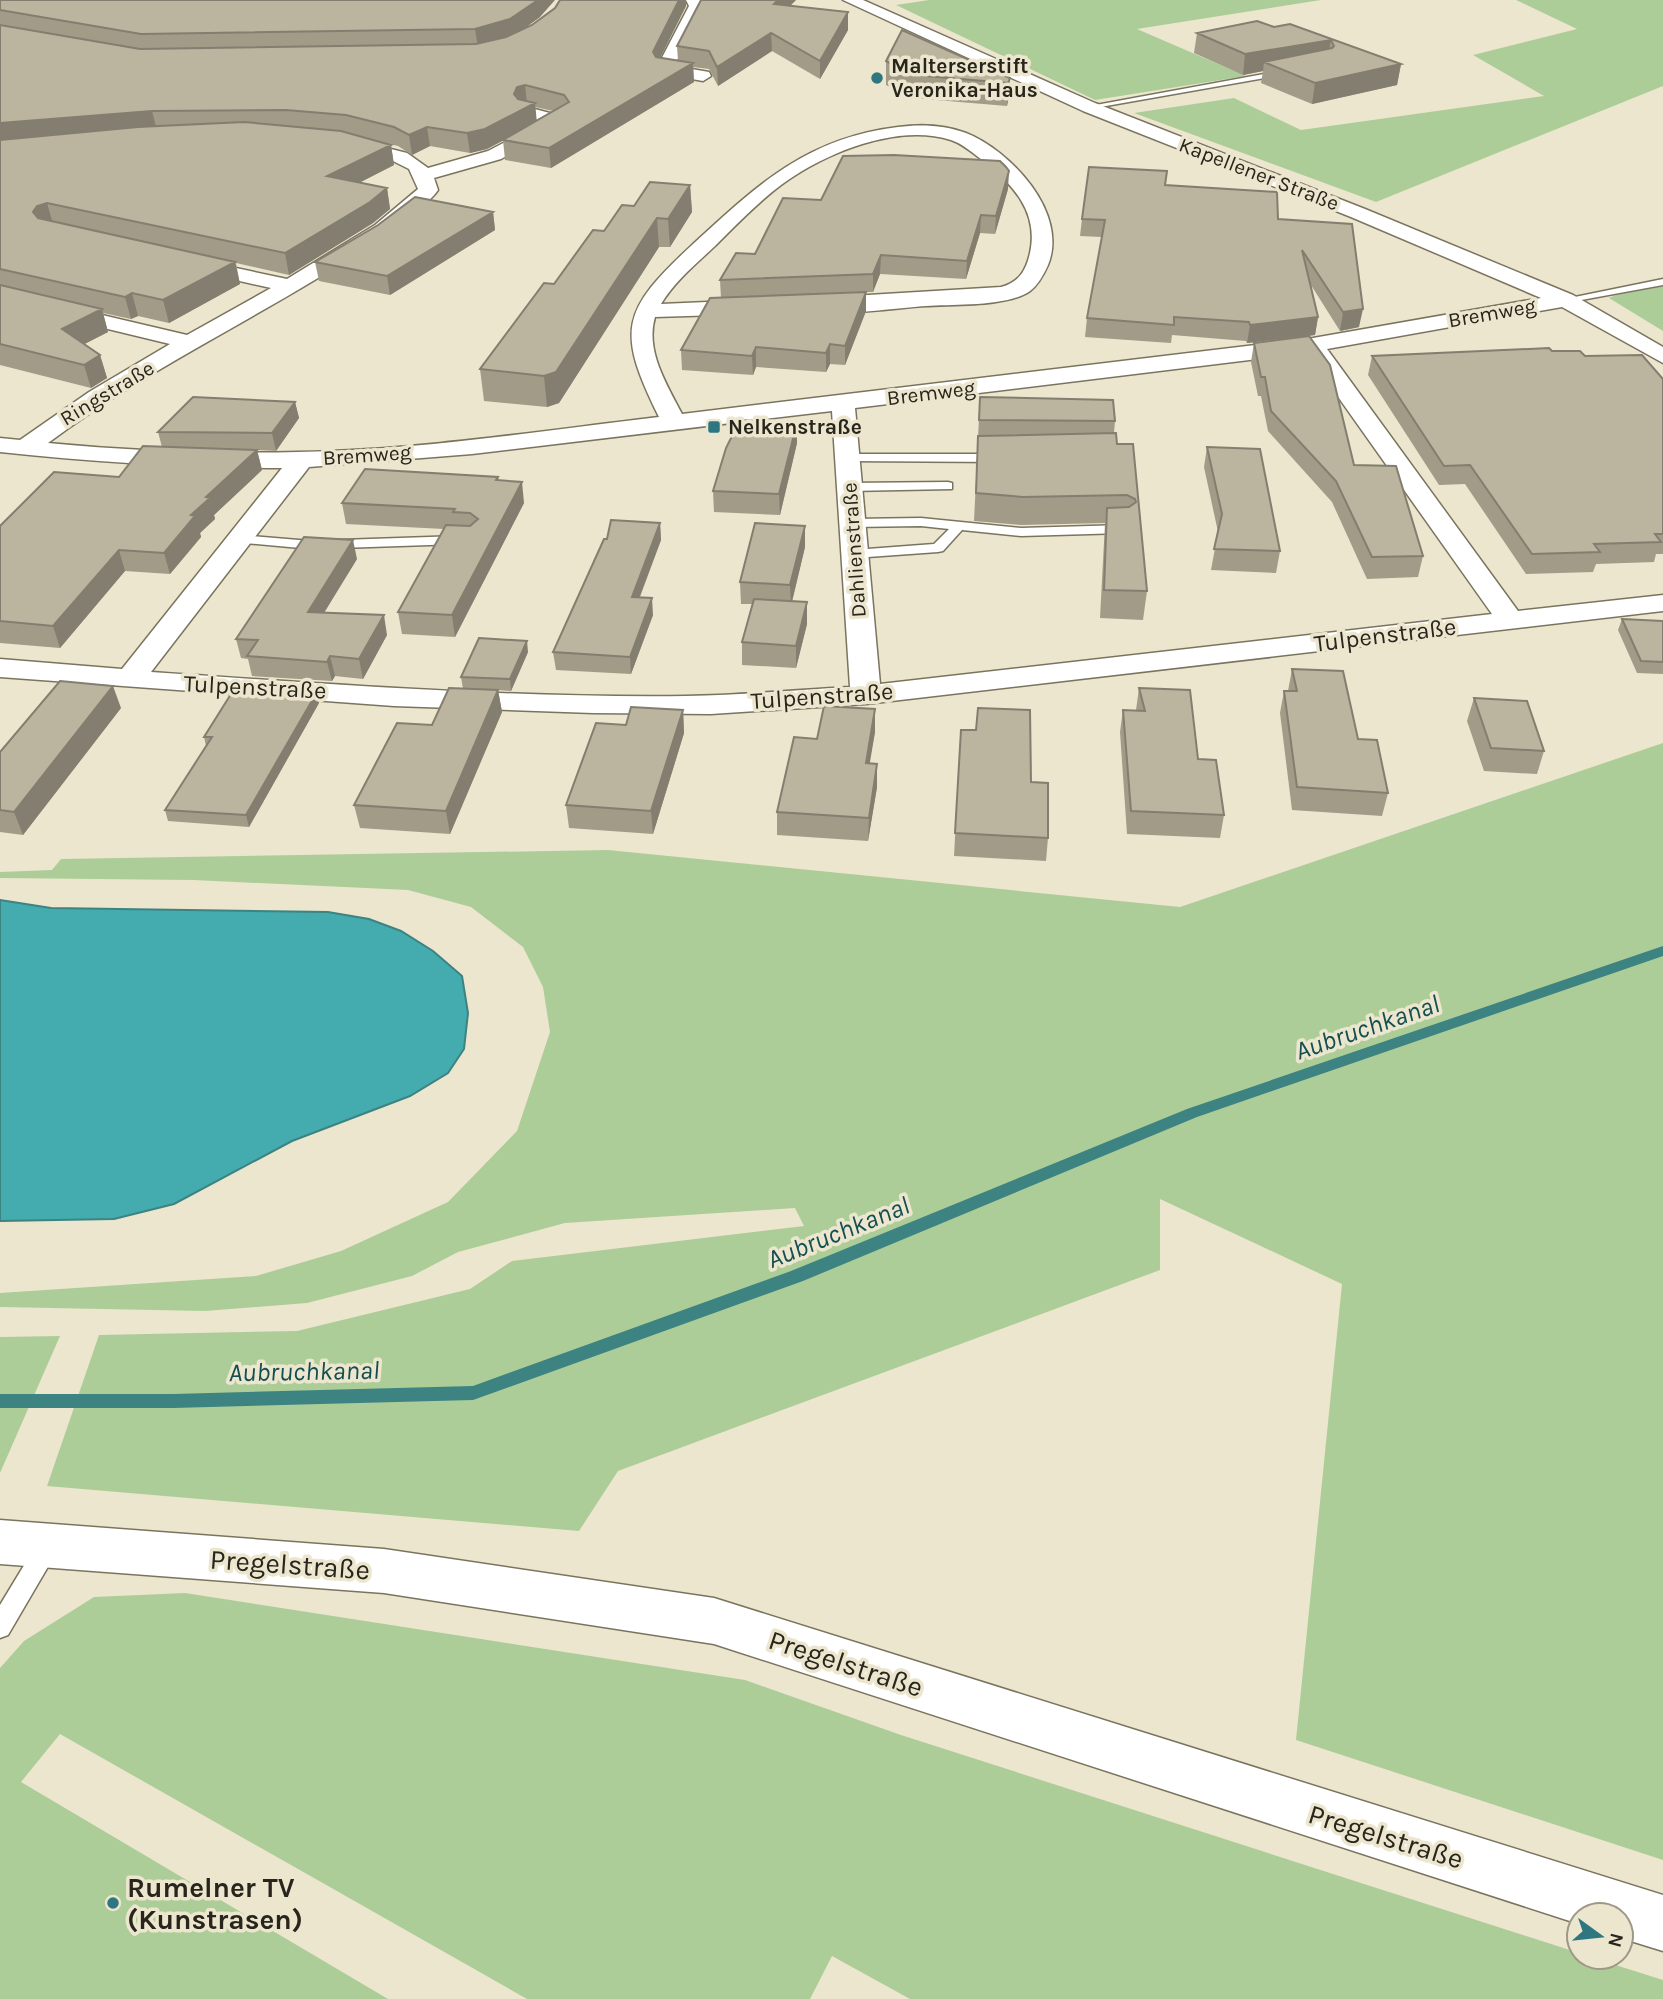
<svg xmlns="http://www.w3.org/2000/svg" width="1663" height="1999" font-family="Karla,sans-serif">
  <rect width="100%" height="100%" fill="#ece6ce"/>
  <path fill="#adcd98" d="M929,0H1321L1137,29L1246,76L1095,100L896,5Z
    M1516,0H1663V86L1376,202L1134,113L1234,98L1301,130L1544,96L1473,55L1577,29Z
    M1663,286V331L1609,298L1616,295Z
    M1663,743V1860L1296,1740L1342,1284L1160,1199V1270L618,1471L579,1531L47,1486L99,1335L297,1331L470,1289L512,1261L804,1226L795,1208L565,1223L458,1252L412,1276L307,1303L205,1311L0,1307V1293L256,1276L341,1251L448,1202L517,1131L550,1032L543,987L523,947L471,907L408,890L193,880L0,878V872L52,870L61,859L608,850L1180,907Z
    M60,1336L0,1473V1337Z
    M185,1593L745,1680L901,1735L1579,1953V1957H1590L1663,1980V1999H910L832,1956L810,1999H527L60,1734L21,1782L388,1999H0V1668L24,1641L94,1597Z"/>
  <path fill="#44abae" stroke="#3c8382" stroke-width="2" d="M0,900L51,908L328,912L369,919L401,931L433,951L462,976L468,1013L464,1049L448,1073L410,1096L292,1141L174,1204L114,1219L0,1221Z"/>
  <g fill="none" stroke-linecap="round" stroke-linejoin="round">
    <path fill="#3c8382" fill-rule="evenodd" d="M1663,946V956L1197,1117L803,1281L473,1400L173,1408H0V1394H173L473,1386L791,1271L1187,1109Z"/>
    <defs>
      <path id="service" d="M1285,70L1288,74L1089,109L1085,107Z
        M1663,279V285L1565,303L1560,300Z
        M843,454H1001L1007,458L1001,462L847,461L843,460Z
        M948,482L952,483V489L849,491L843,487L849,483Z
        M921,518L1021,528L1124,525L1130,529L1124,533L1021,536L962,530L943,551L938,552L854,558L848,554L854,550L934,544L949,529L921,526L852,527L846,523L852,519Z
        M239,535L311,541L459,536L465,540L459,544L311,549L234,542L233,539Z
        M48,1536L56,1539L60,1546L56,1553L8,1635L0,1638V1605L40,1539Z"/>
      <path id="minor" d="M686,0H702L705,6L674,66L709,72L711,76L703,81L658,73L656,69L689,6Z
        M843,0H863L1095,103L1365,209L1573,295L1663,347V363L1562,307L1327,349L1518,611L1663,595V611L866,704L711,714L593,713L394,706L0,677V659L122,669L282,468C187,468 94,462 0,452V438L20,440L89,392L170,344L0,303V291L187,335L271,288L182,268L179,264L182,260L189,258L287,279L375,225L418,189L409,169L385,157L337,146L334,142L343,137L407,153L428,168L488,151L544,122L521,116L518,112L521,108L527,107L565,117L568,121L501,159L434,178L438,190L435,194C403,230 358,254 318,278C227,333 133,379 48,443C131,451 215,454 298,452C419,450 540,431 659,417C616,330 621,311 692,245C756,186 806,138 898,127C920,124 945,125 966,133C1011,151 1069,213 1048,265C1044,274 1038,285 1030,291C1008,307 953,304 926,306C895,308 838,317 810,310L807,305L810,300L818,298L1001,287C1019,282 1026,271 1030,253C1039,212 1013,184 982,160C973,153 963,144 951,140C897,123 825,153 781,185C757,203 736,225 715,246C696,264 675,281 661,304L753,300L764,307L753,314L655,317C645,351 667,385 682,414L1313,338L1541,298L1351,217L1083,111ZM1307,353L1492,614L880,684L855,408ZM832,411L850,687C796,690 741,695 686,696C508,698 329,684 151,672L309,467L472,454Z
        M0,1520L384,1549L714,1598L1663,1895V1951L1621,1938V1915H1579V1924L714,1644L384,1593L0,1564Z"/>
    </defs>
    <use href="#service" stroke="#7a745f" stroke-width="3"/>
    <use href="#minor" stroke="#7a745f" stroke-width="3"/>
    <use href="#service" fill="#fff" fill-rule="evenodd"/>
    <use href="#minor" fill="#fff" fill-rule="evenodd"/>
  </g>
  <path fill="#a19b88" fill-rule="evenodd" d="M0,0L540,17L525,28L686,6L660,58L678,61L677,46L701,0H796L790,6L848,30L820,79L772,51L718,86L709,69L693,67L694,82L551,168L505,160L503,140L487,149L470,153L430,146L412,155L398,146L389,144L391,145L394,165L359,183L387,188L390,209L373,223L289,275L236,263L240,284L169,323L138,316L131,319L103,313L108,332L84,344L100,355L107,378L91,388L0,365ZM535,107L553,111L536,120Z
    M1290,24L1401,64L1397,85L1312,104L1261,83L1263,71L1243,75L1194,53L1197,33L1274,27Z
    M886,61L1010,78L1007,106L912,98L886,85Z
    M690,185L692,212L670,247H659L559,403L547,407L484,401L480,369L554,284L604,231L634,206Z
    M1165,185L1278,219L1352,224L1359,327L1340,331L1311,285L1318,317L1315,335L1247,343L1246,341L1172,335L1171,343L1085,337L1087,318L1102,237L1080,236L1082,219Z
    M1008,189L995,234L980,233L966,279L880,274L873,292H866V311L845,365L830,364L826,372L756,367L753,375L682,370L681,350L721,298L720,280L821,200Z
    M493,212L495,230L390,295L319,281L315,262Z
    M1254,343L1354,465L1423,556L1418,577L1367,579L1332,502L1268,431L1261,396H1258L1251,362Z
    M1552,351L1585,356L1663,379V554H1656L1654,562L1596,564L1593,572L1526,574L1465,484L1439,485L1368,375L1372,356Z
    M980,397L1115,421L1114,433L1117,444H1133L1147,591L1143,620L1100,618L1105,523L1021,525L974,521Z
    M295,402L299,418L276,451L257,450L262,470L214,515L215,519L200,533L201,537L170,574L125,571L60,648L0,643V526L119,477L162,447L158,432Z
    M797,443L780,515L714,512L713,491Z
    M1207,447L1280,551L1276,573L1211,570L1218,532L1204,467Z
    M498,477L499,480L524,503L455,637L402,634L398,612L444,529L346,524L342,503Z
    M660,523L661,540L640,597L653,615L631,674L556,670L553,652L607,539Z
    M805,547L792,601L807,624L796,668L742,665V642L753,604H741L740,582Z
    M357,559L324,612L387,635L363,679L335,676L332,681L252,676L248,659L241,658L236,639Z
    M1622,619L1663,621V674L1637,673L1618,630Z
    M528,652L511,691L498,690L502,712L450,834L360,828L354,805L432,725L463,689L461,677Z
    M1292,669L1358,739L1388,793L1382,816L1292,810L1280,713L1284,691H1288Z
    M1139,688L1198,759L1224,815L1220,838L1127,834L1120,732L1123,710H1136Z
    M1474,698L1544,751L1537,774L1484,771L1467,721Z
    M319,703L249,827L168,821L165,810L206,746L204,737Z
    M121,708L23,835L0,832V752Z
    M875,709V732L869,763L877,787L868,841L777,835V812L817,739Z
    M683,710L684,733L653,834L569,828L566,805L626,725Z
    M961,730L1031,782L1048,838L1046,861L954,856Z"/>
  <path fill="#837e6f" d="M538,0H555L540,17L512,37L478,47L475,29Z
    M679,0H686V6L654,70L653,52Z
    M778,0H796L774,21V4Z
    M848,12V30L820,79V61Z
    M771,33L772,51L718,86L717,67Z
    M1331,40L1327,60L1264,62L1263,71L1243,75L1245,54Z
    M693,63L694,82L551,168L549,148Z
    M1401,64L1397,85L1312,104L1315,83Z
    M1010,78L1008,102L1007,106L1008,83Z
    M525,85L527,104L535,103L537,123L487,149L470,153L467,133L514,94L517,87Z
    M152,111L157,131L0,143V123Z
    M427,127L430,146L412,155L409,135Z
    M391,145L394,165L331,197L327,176Z
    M1009,171L1008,189L995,234L996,216Z
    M690,185L692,212L670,247L668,219Z
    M387,188L390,209L373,223L289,275L285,253Z
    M47,203L53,224L43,227L33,212L37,206Z
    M493,212L495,230L390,295L387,276Z
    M981,215L980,233L966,279L967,261Z
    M657,218L659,247L559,403L547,407L544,376Z
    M881,255L880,274L873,292V274Z
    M235,262L240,284L169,323L163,300Z
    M866,292V311L845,365V346Z
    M132,293L138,316L131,319L125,297Z
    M102,309L108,332L69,352L62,329Z
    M1363,309L1359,327L1340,331L1343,312Z
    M1318,317L1315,335L1247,343L1250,325Z
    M830,344V364L826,372V353Z
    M756,347V367L753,375L752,356Z
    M100,355L107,378L91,388L84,365Z
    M295,402L299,418L276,451L272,433Z
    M797,423V443L780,515L779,494Z
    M257,450L262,470L214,515L215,519L200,533L201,537L170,574L164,553L191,515L206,497Z
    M522,482L524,503L455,637L452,615Z
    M660,523L661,540L633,614L632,597Z
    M805,526V547L791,606L790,585Z
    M353,540L357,559L313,631L308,612Z
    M119,550L125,571L60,648L53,626Z
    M652,598L653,615L631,674L630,657Z
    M807,602V624L796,668V646Z
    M384,615L387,635L363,679L359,659Z
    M527,641L528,652L511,691L510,679Z
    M330,656L335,676L332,681L327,662Z
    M113,686L121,708L23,835L14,812Z
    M498,690L502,712L450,834L446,811Z
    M317,692L319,703L249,827L246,815Z
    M875,709V732L866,786V763Z
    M683,710L684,733L653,834L651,811Z
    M877,764V787L868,841L869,818Z"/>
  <path fill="#bbb49e" stroke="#837e6f" stroke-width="2" d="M0,0H538L510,19L475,29L141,34L0,10Z
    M560,0H679L653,52L656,57L693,63L549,148L503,140L569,102L564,95L525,85L517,87L514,94L518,99L535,103L485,129L467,133L427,127L409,135L394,127L346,115L286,110L152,111L0,123V25L140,49L476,44L506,37L532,25L555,8Z
    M701,0H778L774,4L848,12L820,61L771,33L717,67L709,51L677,46Z
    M1257,21L1274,27L1290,24L1401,64L1315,83L1264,62L1332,48L1334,46L1331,40L1245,54L1197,33Z
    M902,30L1010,78L1008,83L913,75L886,61Z
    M244,122L341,131L391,145L327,176L387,188L370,202L285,253L47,203L37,206L33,212L38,218L235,262L163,300L132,293L125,297L0,269V140L138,127Z
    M894,155L1000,161L1006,167L1009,171L996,216L981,215L967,261L881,255L873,274L720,280L736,253L755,254L783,198L821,200L843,156Z
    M1089,167L1167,171L1165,185L1277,192L1278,219L1352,224L1363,309L1343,312L1302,250L1318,317L1250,325L1249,322L1174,317V325L1087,318L1105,220L1082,219Z
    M650,182L690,185L668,219L657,218L556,372L544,376L480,369L544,283L554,284L593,230L604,231L622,205L634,206Z
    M415,197L493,212L387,276L315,262L378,225Z
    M0,285L102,309L62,329L100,355L84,365L0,344Z
    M866,292L845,346L830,344L826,353L756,347L752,356L681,350L710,298Z
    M1309,336L1330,365L1354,465L1396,466L1423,556L1372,557L1336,481L1271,411L1265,377H1261L1254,343Z
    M1549,348L1552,351H1580L1585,356L1642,355L1663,379V534H1655L1661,542L1594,544L1600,552L1532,554L1470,465L1444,466L1372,356Z
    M193,397L295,402L272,433L158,432Z
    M980,397L1113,400L1115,421L979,420Z
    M740,420L797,423L779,494L713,491L726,448Z
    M1116,433L1117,444H1133L1147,591L1104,590L1107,508L1129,507L1136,502L1135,499L1127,495L1023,497L976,493L978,436Z
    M143,446L257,450L206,497L210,498L191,515L195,516L164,553L119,550L53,626L0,621V526L54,472L119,477Z
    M1207,447L1260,449L1280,551L1214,549L1222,514Z
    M365,469L498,477L496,480L522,482L452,615L398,612L446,525L470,526L478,519L470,513L453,512L455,509L342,503Z
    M611,520L660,523L632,597L652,598L630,657L553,652L604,539H607Z
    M755,523L805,526L790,585L740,582Z
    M304,537L353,540L308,612L384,615L359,659L330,656L327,662L247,656L258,640L236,639Z
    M754,599L807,602L796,646L742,642Z
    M1622,619L1663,621V662L1641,661Z
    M479,638L527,641L510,679L461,677Z
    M1292,669L1343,671L1358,739L1377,740L1388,793L1297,787L1284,691H1297Z
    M60,681L113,686L14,812L0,810V752Z
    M236,686L317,692L246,815L165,810L212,737H204Z
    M449,688L498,690L446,811L354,805L397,723L432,725Z
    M1139,688L1190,690L1198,759L1216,760L1224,815L1131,811L1123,710L1145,711Z
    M1474,698L1527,701L1544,751L1491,748Z
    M824,706L875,709L866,763L877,764L869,818L777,812L794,737L817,739Z
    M631,707L683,710L651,811L566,805L596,723L626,725Z
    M978,708L1030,710L1031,782L1048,783V838L955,833L961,730H976Z"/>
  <g fill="#2f7780" stroke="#ece6ce" stroke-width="2.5">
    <circle cx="877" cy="78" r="7"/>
    <rect x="707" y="420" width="14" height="14" rx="3.5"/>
    <circle cx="113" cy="1903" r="7"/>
  </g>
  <g text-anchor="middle" stroke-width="7" stroke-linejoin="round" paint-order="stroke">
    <g font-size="21" font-weight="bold" fill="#28251d" stroke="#ece6ce" text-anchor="start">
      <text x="891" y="73">Malterserstift<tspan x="891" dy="24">Veronika-Haus</tspan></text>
      <text x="728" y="434">Nelkenstraße</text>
    </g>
    <g font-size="21" fill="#28251d" stroke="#ece6ce">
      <text transform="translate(1259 174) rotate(21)" y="7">Kapellener Straße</text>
      <text transform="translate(1492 313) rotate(-10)" y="7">Bremweg</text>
      <text transform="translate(107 393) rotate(-31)" y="7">Ringstraße</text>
      <text transform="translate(931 393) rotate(-7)" y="7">Bremweg</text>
      <text transform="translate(367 455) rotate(-4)" y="7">Bremweg</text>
      <text transform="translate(854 550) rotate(-94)" y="7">Dahlienstraße</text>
    </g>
    <g font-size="24" fill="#28251d" stroke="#ece6ce">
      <text transform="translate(1385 635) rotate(-7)" y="8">Tulpenstraße</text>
      <text transform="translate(255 687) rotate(3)" y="8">Tulpenstraße</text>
      <text transform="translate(822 696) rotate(-4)" y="8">Tulpenstraße</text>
    </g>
    <g font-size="26" font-style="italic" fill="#134f51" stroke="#ece6ce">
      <text transform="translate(1367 1027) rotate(-19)" y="9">Aubruchkanal</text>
      <text transform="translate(838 1232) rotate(-22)" y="9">Aubruchkanal</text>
      <text transform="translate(304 1371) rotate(-1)" y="9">Aubruchkanal</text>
    </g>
    <g font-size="28" fill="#28251d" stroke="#ece6ce">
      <text transform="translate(290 1564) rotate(4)" y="10">Pregelstraße</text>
      <text transform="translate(846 1663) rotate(18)" y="10">Pregelstraße</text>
      <text transform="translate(1386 1836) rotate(17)" y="10">Pregelstraße</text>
    </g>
    <g font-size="28" font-weight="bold" fill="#28251d" stroke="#ece6ce" text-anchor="start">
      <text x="127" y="1897">Rumelner TV<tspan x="127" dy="32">(Kunstrasen)</tspan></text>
    </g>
  </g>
  <g transform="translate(1600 1936) rotate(105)"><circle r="33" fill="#ece6ce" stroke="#9e9987" stroke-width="2"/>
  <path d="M0-5L12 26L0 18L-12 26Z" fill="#2f7780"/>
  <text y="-10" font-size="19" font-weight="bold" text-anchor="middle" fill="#28251d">N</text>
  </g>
</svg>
